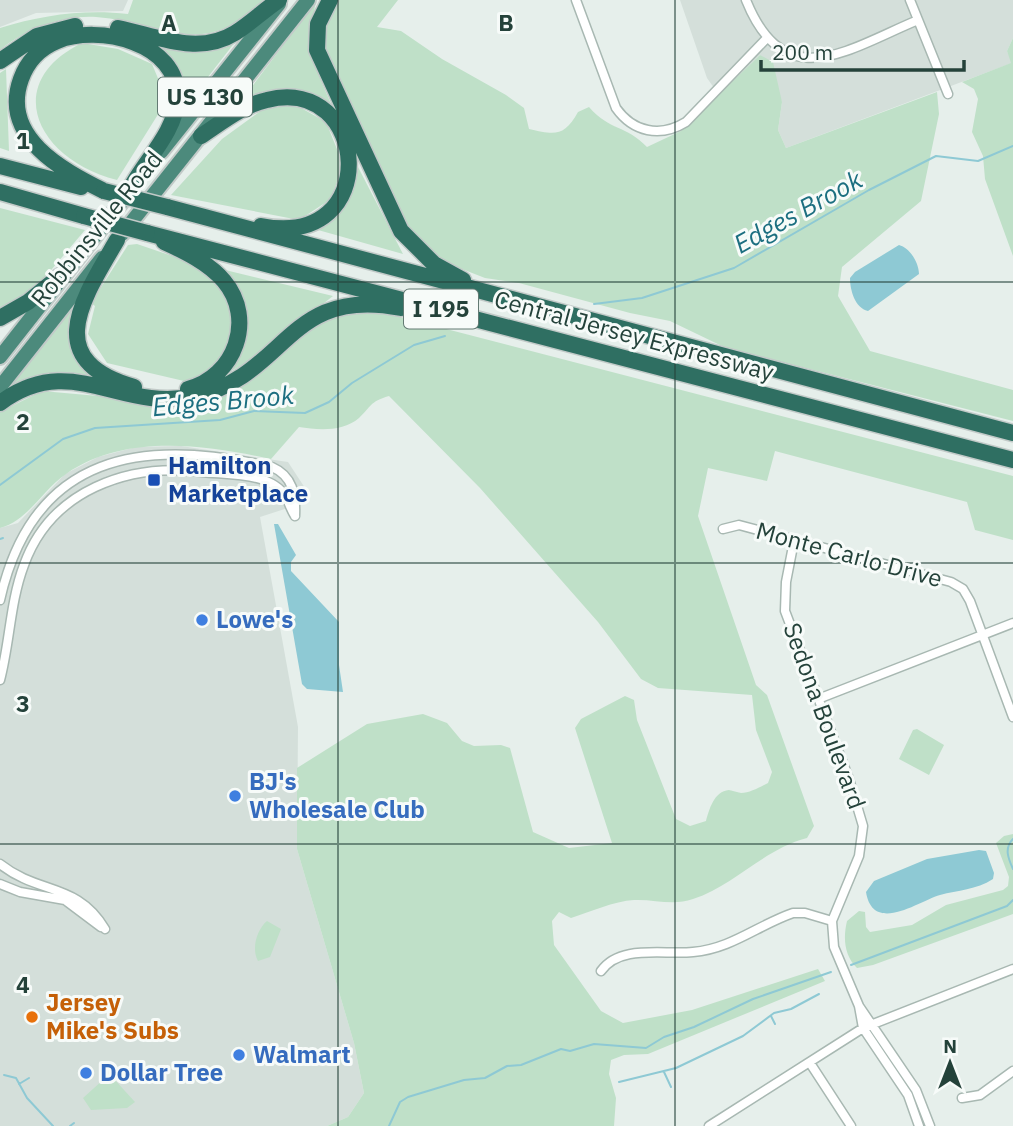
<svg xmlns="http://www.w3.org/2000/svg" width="1013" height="1126" font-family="'IBM Plex Sans',sans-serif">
  <rect width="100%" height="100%" fill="#e6efeb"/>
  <path fill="#d4dfda" d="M0,0H128L123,11L36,13L0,27Z
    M680,0H1013V38L1007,51L1012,63L786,148L778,130L782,102L760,55L719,95L707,78Z
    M181,446L288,462L305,488L297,505L260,517L298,727L297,849L354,1043L364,1093L348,1117L327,1126H0V528L18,523L65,474L98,457L136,447Z"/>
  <path fill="#bfe0c8" d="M133,0H263C205,62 163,22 96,17C62,15 26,29 0,50V28C42,15 84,9 128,14Z
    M336,0H398L377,27L401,31L442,59L506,95L524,108L529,129C555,135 564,137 578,112L589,107C610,131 626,125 647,147L681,131L760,55L773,62L782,102L778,130L786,148L937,92L939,114L921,201L842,267L838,296L870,351L1013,390V421L724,347L670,321L630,313L519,283L485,278L444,262L410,235L322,47V30Z
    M316,2C305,51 314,64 333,108L319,98L274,91L238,105Z
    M239,37L180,113C183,68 180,63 144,38Z
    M1013,38V256L985,179L983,156L972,132L978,99L974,89L962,82L1011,63L1007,51Z
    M82,43L118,49L152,64L167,100L117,180C37,160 0,83 82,43Z
    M6,69L9,151L0,148V73Z
    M294,104L326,122L343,164L331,199L299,220L171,195L222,139L262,110Z
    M358,167L403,254L311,228L347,195Z
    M0,208L85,230L41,282L0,310Z
    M137,244L184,260L333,296L249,362L233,370L184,381L107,363L88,334L95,306L91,303L128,245Z
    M365,308L1013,476V540L975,530L967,502L775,451L767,481L708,468L698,516L756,685L767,695L814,826L807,838C764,849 735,885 693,899C673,906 654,899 634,900C614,901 590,912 571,918L559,912L552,921L554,945L601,1011L623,1023L692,1010L818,969L825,981L648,1054L624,1055L611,1060L609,1074L616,1098L614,1126H327L348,1117L364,1093L354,1043L297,849V768L367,724L423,714L447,723L462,741L474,746L501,745L510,748L533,832L569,848L612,843L575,728L581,719L625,696L634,700L637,720L676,819L690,826L706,821C709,810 714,791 729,790C730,790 740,793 741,793C750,793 760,787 768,783L772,772L756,730L752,695L658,688L641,679L598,622L480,488L389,396C369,402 372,406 359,418C343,432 318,430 299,427L271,459C205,445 125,433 66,474C41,491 29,520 0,528V412L42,391L199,405L247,383L314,325Z
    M71,309C69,344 75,354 99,378L45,375L8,389Z
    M917,729L944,745L929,775L899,759L913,730Z
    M1013,834V914L873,965L857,968C844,955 843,938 847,921L859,911L865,912L866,927L870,932L912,925L946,905L1003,890L1008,886L1009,877L996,843L1004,836Z
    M267,921L281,929L270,957L258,961C251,949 257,929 267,921Z
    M104,1079H114L135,1102L127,1108L91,1110L83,1098Z"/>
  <path fill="#8ec9d4" d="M899,245C910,248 919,263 919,274L868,311C855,308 850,290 850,278L855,272Z
    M274,524H278L296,555L291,562V571L339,622V665L343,692L307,689L302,684Z
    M979,850L986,851L994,873L993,879C976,890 958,890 940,895C919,901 873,935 866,892L874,881L927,859Z"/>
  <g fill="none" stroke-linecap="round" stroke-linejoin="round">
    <path stroke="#8ec9d4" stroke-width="2" d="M594,304L642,298L734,268L869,190L936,156L978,161L1013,146
      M0,485L63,439L95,428L220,420L254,411L305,413L329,402L352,383L414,345L445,336
      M0,539L3,538
      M1013,839C1004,848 1008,858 1013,869
      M851,965L1007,906L1013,900
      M771,1016L775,1024
      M664,1072L671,1087
      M4,1075L16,1078L27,1098L53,1126
      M619,1082L676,1068L743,1036L774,1013L791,1009L819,994
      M19,1084L29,1078
      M70,1126L74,1123
      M389,1126L400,1102L408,1097L464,1080L485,1078L507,1066L521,1065L561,1049L570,1051L594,1044L646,1048L664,1037L694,1027L753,999L831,972"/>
    <defs>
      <path id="minor" d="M576,0L616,108C633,132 660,138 686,122L766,39
        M746,0C785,97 848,49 918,20
        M910,0L948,94
        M723,529L739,525L951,582L963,589L970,601L1013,717
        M794,541L786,582L785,611L849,779L863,826L859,856L832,921L834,947L859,1006L863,1028L908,1095L919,1126
        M0,600C33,453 143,437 272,467C293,476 296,495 295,516
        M0,680C10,642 10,602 24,565C51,490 128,463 202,472C227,475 272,472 286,497C289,503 291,510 295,516
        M818,699L1013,623
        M0,864C39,895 77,882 105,929
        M0,884L20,892L65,900L101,927
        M601,971C620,944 663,955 693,952C731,949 758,925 793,913H805L832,921
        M859,1006L916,1090L930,1126
        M810,1063L851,1126
        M962,1098L980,1095L1013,1071
        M709,1126L863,1028L1013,969"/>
      <path id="trunk" d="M161,152L279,4
        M122,234L308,0
        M0,357L131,190
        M0,387L102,258"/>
      <path id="motorway" d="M330,0L318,24L317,50L401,231L434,264L463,280
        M118,28C157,36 198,56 235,33C251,23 264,10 279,0
        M0,61L37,36L75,26
        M201,136C221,123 243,105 267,100C370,74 384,250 261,226
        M0,166L81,187
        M104,191C62,170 0,137 21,79C27,62 40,48 57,41C98,24 180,42 177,99C176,133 142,163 128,193
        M0,192L84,216
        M167,207L1013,433
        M147,233L1013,460
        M117,240C84,297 39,360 134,387
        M164,242C184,251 209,263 224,281C256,319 235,377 188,389
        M0,318L28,302L60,276
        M0,403C72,350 119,413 195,396C287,376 287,285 401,308"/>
    </defs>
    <use href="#minor" stroke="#a8b8b2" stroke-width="11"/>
    <use href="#trunk" stroke="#c2cac8" stroke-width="18"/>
    <use href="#motorway" stroke="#c2cac8" stroke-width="19"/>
    <use href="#minor" stroke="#fff" stroke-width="8"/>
    <use href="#trunk" stroke="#4c8a7c" stroke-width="14"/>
    <use href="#motorway" stroke="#2f6f62" stroke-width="16"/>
    <defs>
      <path id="motorway-bridge" d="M104,191L167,207
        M84,216L147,233"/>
    </defs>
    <use href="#motorway-bridge" stroke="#c2cac8" stroke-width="19" stroke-linecap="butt"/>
    <use href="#motorway-bridge" stroke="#2f6f62" stroke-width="16"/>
  </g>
  <path fill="none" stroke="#24423a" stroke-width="2" stroke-opacity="0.55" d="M338,0V1126M675,0V1126M0,282H1013M0,563H1013M0,844H1013"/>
  <rect fill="#1a4fb4" stroke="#f7fbf9" stroke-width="2.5" x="147" y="473" width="14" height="14" rx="3.5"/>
  <g fill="#3f7fe0" stroke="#f7fbf9" stroke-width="2.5">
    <circle cx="202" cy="620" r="7"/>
    <circle cx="235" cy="796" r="7"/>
    <circle cx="239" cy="1055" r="7"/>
    <circle cx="86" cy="1073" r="7"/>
  </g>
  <circle fill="#e8710a" stroke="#f7fbf9" stroke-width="2.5" cx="32" cy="1017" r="7"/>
  <g text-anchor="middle" stroke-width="6" stroke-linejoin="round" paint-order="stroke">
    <g fill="#f7fbf9" stroke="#637a73" stroke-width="2">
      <rect x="158" y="77.5" width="94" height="39" rx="5"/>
      <rect x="404" y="289.5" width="74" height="39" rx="5"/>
    </g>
    <g font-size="23" font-weight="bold" fill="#24423a">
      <text x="205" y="105">US 130</text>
      <text x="441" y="317">I 195</text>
    </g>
    <g font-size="24" fill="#24423a" stroke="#f7fbf9">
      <text transform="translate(97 229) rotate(-51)" y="8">Robbinsville Road</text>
      <text transform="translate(634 336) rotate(15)" y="8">Central Jersey Expressway</text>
      <text transform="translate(849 555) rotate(15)" y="8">Monte Carlo Drive</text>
      <text transform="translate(824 716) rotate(70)" y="8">Sedona Boulevard</text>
    </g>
    <g font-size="24" font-weight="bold" fill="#164399" stroke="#f7fbf9" text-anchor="start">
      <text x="168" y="474">Hamilton<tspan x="168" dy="28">Marketplace</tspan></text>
    </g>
    <g font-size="24" font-weight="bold" fill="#366cbe" stroke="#f7fbf9" text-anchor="start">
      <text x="216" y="628">Lowe's</text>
      <text x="249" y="790">BJ's<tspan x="249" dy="28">Wholesale Club</tspan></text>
      <text x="253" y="1063">Walmart</text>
      <text x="100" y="1081">Dollar Tree</text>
    </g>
    <g font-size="24" font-weight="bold" fill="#c56008" stroke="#f7fbf9" text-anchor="start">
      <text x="46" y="1011">Jersey<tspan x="46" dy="28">Mike's Subs</tspan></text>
    </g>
    <g font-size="26" font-style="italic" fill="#1c6f80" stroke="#f7fbf9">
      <text transform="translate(798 212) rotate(-29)" y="9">Edges Brook</text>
      <text transform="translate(223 401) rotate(-5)" y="9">Edges Brook</text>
    </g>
  </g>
  <g font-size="23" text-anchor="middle" font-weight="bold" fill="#24423a" stroke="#f7fbf9" stroke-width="6" stroke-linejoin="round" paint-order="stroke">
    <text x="169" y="31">A</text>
    <text x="506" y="31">B</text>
    <text x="23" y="149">1</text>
    <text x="23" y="430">2</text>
    <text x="23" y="712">3</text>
    <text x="23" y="993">4</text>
  </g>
  <g transform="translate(950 1063)" stroke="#f7fbf9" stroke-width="5" paint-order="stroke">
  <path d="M0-5L12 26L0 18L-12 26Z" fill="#24423a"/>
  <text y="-10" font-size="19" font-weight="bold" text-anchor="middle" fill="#24423a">N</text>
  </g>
  <path d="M761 60v10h203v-10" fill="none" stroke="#24423a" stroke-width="3.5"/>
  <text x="772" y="60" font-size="21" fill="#24423a" stroke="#f7fbf9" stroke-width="5" paint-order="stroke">200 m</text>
</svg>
